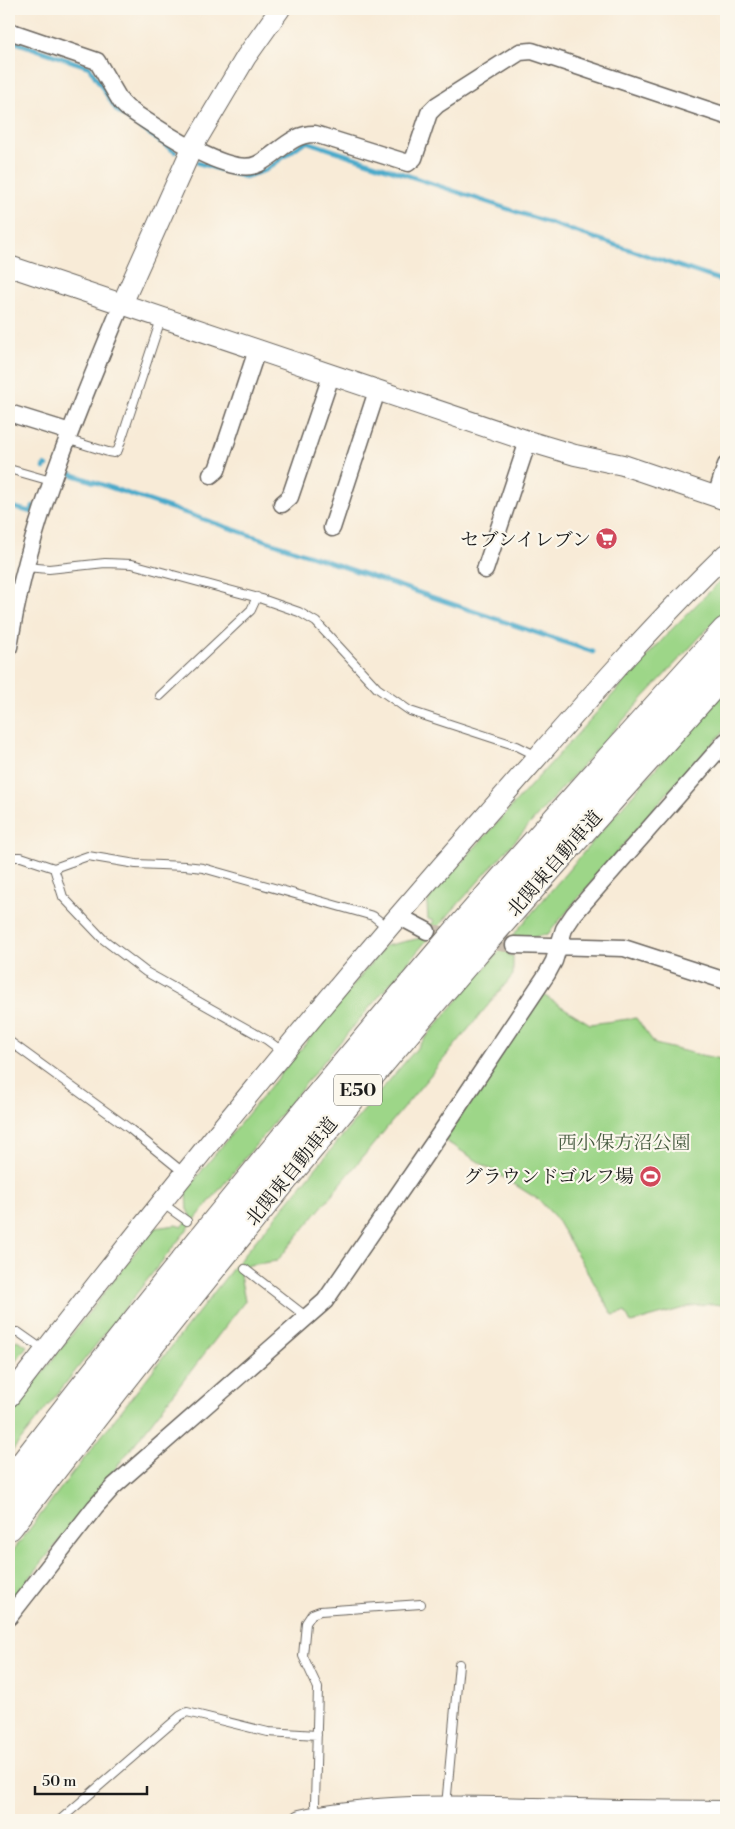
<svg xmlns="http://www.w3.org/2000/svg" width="735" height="1829" font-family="'Libre Bodoni','Noto Serif JP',serif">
  <rect width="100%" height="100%" fill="#fbf7ec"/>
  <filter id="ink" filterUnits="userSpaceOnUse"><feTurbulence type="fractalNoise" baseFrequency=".02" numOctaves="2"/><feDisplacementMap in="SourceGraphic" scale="10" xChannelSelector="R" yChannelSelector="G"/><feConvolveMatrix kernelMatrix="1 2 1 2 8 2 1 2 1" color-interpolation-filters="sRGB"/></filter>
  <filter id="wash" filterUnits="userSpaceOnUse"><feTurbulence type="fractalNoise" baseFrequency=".0096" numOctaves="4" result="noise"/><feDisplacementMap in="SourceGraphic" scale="20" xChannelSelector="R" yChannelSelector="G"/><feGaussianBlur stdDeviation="1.12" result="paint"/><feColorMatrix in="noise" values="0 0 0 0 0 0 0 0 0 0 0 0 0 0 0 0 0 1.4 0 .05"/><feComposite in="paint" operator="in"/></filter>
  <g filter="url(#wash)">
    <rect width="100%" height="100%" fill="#f8ebd7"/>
    <path fill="#9dd688" stroke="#5c7952" d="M726,575V609L644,697L451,912L330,1054L197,1217L9,1455V1416L154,1228L176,1225L182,1227L191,1216L188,1212L187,1191L203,1169L385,946L421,938L434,921L428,919L427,904L431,896L672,629Z
      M726,691V729L668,792L548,934L525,939L518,937L508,955L513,956V975L277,1261L249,1265L240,1275L245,1301L82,1512L9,1604V1556L64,1484L233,1268L354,1122L646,779Z
      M540,993L590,1024L636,1018L655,1044L696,1054L726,1060V1305L709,1304L691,1306L631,1323L625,1312L613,1315L555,1217L539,1200L444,1140Z
      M17,1340L27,1346L9,1370V1346Z"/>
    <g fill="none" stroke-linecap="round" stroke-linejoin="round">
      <path stroke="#4baaca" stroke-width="4.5" d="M9,40L89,67L117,111L175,152
        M198,163L245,177L266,170L303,143L308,142L726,282
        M44,468L45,465L47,466
        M62,471L593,652
        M9,506L31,512L33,506"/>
    </g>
  </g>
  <g filter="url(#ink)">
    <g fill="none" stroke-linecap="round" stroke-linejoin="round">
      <path stroke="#ccc2b2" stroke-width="16" stroke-dasharray="16 8" stroke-linecap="butt" d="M427,931L462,938L514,945"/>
      <defs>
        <path id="service" d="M66,439L108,452L114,453L118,450L161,319
          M9,469L51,481
          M25,567L49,569L105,563L132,564L262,599L299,612L316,622L377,688L410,711L517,746L529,752L535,757
          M160,696L251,610L257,597
          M9,857H21L54,868L88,856L136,864L185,866L203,868L373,916L387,927
          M54,868L63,897L103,939L146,972L267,1040L283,1052
          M9,1041L130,1129L184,1173
          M162,1203L187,1221
          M245,1269L308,1318
          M9,1335L14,1332H18L45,1351
          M446,1806L459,1664
          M317,1816L315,1804L318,1688L303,1656L306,1623L312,1614L320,1611L421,1604
          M60,1820L180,1716L187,1712L268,1732L317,1735"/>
        <path id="minor" d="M9,31L97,61L121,102L127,108C153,125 229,179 258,164C278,154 292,133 315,134L408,163L414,158L429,113L437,105L520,52L532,51L726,116
          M9,413L70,432
          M211,475L217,470L257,350
          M716,496L726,465
          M282,504L290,497L331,376
          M332,528L377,391
          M485,570L528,441
          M9,647C27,527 76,416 122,304
          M400,913L408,921L427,931
          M514,945L624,948L726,981
          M9,1617L95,1507L114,1486L325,1301L452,1116L547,974L554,961L564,929L574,914L726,741"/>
        <path id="tertiary" d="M9,266L528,441L575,455L623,465L726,500
          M122,304L192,148L246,57L280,9
          M9,1397C163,1197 322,1001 489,812C567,724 642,635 726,554
          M300,1820C378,1803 456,1806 535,1808C599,1810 663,1811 726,1811"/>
        <path id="motorway" d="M9,1484C149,1302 294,1124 443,949C536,841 631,736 726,631
          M9,1526C158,1331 312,1141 472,955C555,859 641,765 726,670"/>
      </defs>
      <use href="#service" stroke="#69645d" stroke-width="10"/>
      <use href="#minor" stroke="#69645d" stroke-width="19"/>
      <use href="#tertiary" stroke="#69645d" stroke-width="22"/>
      <use href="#motorway" stroke="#69645d" stroke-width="30"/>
      <use href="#service" stroke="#fff" stroke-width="8"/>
      <use href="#minor" stroke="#fff" stroke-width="16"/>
      <use href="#tertiary" stroke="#fff" stroke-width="20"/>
      <use href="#motorway" stroke="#fff" stroke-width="28"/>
    </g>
  </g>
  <defs>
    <symbol id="supermarket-disc" viewBox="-11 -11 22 22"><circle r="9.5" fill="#d1495b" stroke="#fbf7ec"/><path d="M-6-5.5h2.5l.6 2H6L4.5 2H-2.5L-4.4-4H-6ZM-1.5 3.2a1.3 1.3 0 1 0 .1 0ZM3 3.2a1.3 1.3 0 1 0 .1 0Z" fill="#fff"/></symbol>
    <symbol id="stadium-disc" viewBox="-11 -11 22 22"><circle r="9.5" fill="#d1495b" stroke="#fbf7ec"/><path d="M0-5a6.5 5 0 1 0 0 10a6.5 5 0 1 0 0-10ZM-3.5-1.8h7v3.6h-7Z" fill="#fff"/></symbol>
  </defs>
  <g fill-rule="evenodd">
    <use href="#supermarket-disc" x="594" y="526" width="25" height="25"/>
    <use href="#stadium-disc" x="638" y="1164" width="25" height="25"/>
  </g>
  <g text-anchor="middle" stroke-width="4.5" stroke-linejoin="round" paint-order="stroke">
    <rect fill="#fbf7ec" stroke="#5f5e5a" stroke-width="1" x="334" y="1074.5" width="48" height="31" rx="4"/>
    <g font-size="18" font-weight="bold" fill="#1c1c1c">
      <text x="358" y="1096">E50</text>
    </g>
    <g font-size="19" fill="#1c1c1c" stroke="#fbf7ec" text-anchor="end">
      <text x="591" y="546">セブンイレブン</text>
      <text x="634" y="1183">グラウンドゴルフ場</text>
    </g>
    <g font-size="19" fill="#1c1c1c" stroke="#fbf7ec">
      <text transform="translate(554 863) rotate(-49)" y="7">北関東自動車道</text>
      <text transform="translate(291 1171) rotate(-51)" y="7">北関東自動車道</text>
    </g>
    <g font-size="19" fill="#495d42" stroke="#fbf7ec">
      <text x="624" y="1149">西小保方沼公園</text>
    </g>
  </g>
  <rect width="735" height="1829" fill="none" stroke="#fbf7ec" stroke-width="30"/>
  <path d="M35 1786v8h112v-8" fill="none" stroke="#1c1c1c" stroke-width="2.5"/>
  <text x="42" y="1786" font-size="15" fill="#1c1c1c" stroke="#fbf7ec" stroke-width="4" paint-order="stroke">50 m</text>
</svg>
